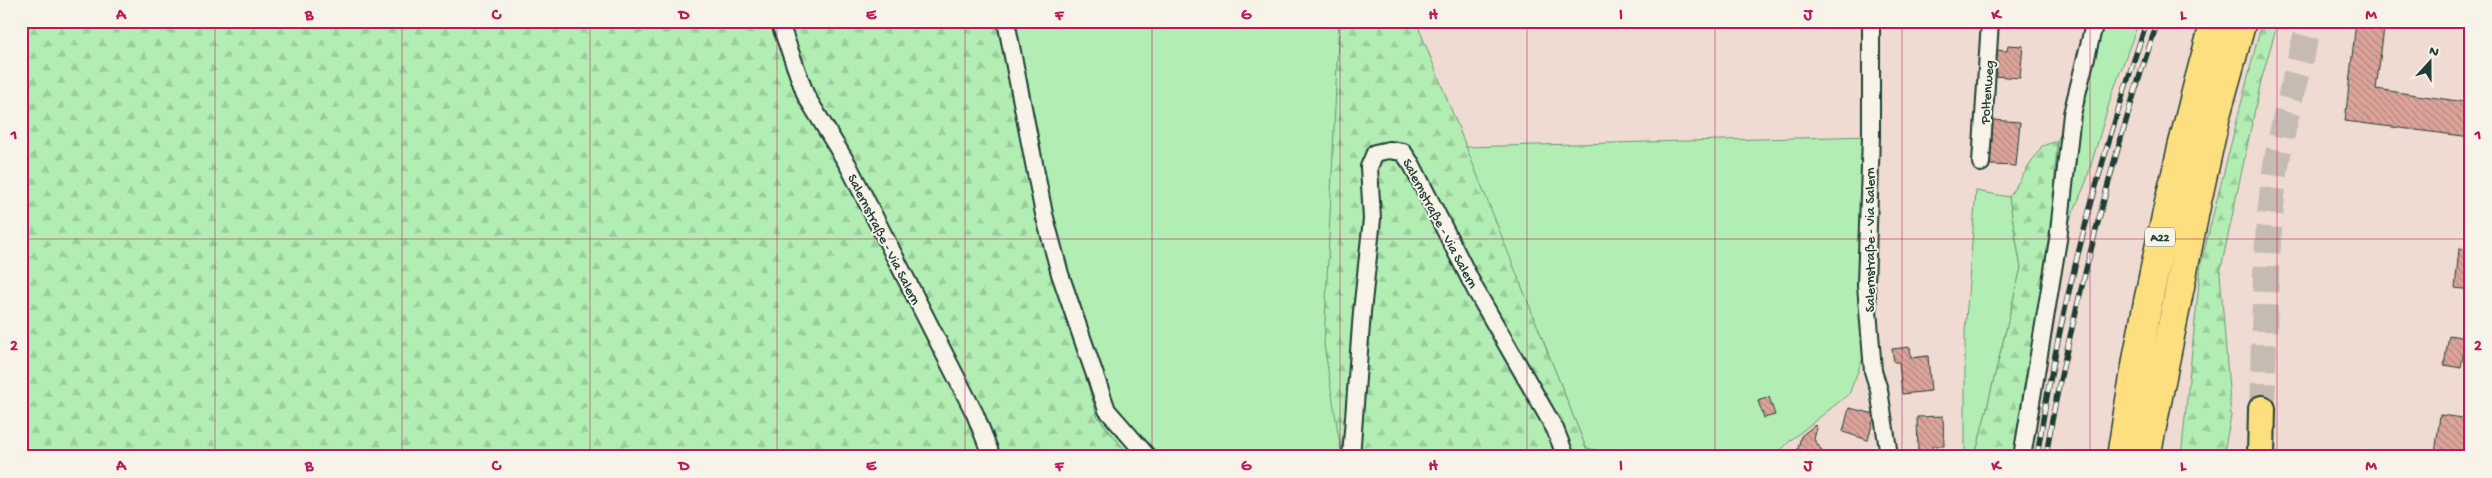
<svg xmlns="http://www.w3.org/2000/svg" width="2492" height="478" font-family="'Gochi Hand',sans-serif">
  <defs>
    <pattern id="forest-firs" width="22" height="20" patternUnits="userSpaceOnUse" patternTransform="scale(1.25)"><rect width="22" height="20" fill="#b2eeb4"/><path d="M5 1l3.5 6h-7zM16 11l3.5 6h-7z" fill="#99cd9b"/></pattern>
    <pattern id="building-back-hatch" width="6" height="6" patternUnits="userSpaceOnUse" patternTransform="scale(1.25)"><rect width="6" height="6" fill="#dda49b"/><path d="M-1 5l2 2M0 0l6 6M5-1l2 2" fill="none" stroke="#b3877f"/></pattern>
  </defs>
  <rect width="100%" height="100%" fill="#efdbd1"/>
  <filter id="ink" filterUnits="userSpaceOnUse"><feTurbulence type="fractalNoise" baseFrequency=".02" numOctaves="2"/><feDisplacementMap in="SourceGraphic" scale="10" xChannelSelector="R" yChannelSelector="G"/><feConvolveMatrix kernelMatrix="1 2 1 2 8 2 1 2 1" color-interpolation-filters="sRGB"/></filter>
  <g filter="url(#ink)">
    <path fill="#b2eeb4" stroke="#689674" d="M1011,21H1339L1332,191L1342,457H1130L1097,416L1032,185Z
      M2095,21H2139L2111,97L2086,182L2050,267L2057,141L2072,114Z
      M1871,136L1870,340L1849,394L1792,439L1774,457H1628L1586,448L1465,147Z
      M1976,191L2009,197L2021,268L1975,457H1965V333Z"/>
    <path fill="url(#forest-firs)" stroke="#689674" d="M21,21H1011L1032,186L1097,416L1130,457H21Z
      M1339,21H1416L1586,448L1628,457H1342L1324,345Z
      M2262,21H2278L2261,81L2220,273L2231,416L2223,457H2181L2201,263Z
      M2057,141L2050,267L2017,457H1975L2021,268L2009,197L2042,146Z"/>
    <path fill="url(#building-back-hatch)" stroke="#1f3d34" d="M2356,21H2385L2376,89L2471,103V137L2345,121Z
      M2008,45L2023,46L2020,78L1994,76L1996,50L2007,51Z
      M1993,120L2020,122L2016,166L1990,165Z
      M2459,249L2471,250V290L2455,288Z
      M2449,335L2466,338L2461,368L2444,365Z
      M1910,347L1911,358L1928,356L1931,391L1902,394L1899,362H1894L1892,349Z
      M1769,397L1775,415L1764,418L1758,401Z
      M1849,408L1875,414L1868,440L1843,432Z
      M2440,415L2471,419V457L2435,454Z
      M1943,416L1944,446H1933V450L1918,451L1917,417Z
      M1815,425L1817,428L1814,439L1826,457H1796L1801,436Z"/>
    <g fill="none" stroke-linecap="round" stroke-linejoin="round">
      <path stroke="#c5bbb2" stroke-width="26" stroke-dasharray="26 13" stroke-linecap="butt" d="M2262,409C2265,328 2264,245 2276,166C2284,117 2298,69 2310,21"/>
      <defs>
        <path id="minor" d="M779,21L806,96L848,165L975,414L992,457
          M1006,21L1044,214L1060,274L1107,410L1148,457
          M1871,21V136L1866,285L1873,371L1879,390L1888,449L1885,457
          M1981,163L1990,21
          M1351,457L1362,312L1372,219L1369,167L1375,153L1389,150L1403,152L1412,165L1475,289L1555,429L1566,457
          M2022,457L2058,240L2072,114L2095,21"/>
        <path id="primary" d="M2261,457L2262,409"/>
        <path id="motorway" d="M2121,457C2143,310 2175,165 2215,21
          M2146,457L2196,206L2216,115L2242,21"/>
      </defs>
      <use href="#minor" stroke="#1f3d34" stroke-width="20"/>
      <use href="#primary" stroke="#1f3d34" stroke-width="30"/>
      <use href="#motorway" stroke="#1f3d34" stroke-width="31"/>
      <use href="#minor" stroke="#f7f3e8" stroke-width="16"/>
      <use href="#primary" stroke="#fddf80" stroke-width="26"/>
      <use href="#motorway" stroke="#fddf80" stroke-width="28"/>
      <defs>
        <path id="rail" d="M2037,457C2059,309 2099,163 2147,21
          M2046,457C2054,401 2068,345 2081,290C2103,199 2127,110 2158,21"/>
      </defs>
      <use href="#rail" stroke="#1f3d34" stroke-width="5.5"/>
      <use href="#rail" stroke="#f7f3e8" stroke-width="4" stroke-dasharray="11" stroke-linecap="butt"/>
    </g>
  </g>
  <path fill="none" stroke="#c2185b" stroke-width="1" stroke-opacity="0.55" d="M215,21V457M402,21V457M590,21V457M777,21V457M965,21V457M1152,21V457M1340,21V457M1527,21V457M1715,21V457M1902,21V457M2090,21V457M2277,21V457M21,239H2471"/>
  <g text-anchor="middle" stroke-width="4" stroke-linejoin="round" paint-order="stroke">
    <rect fill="#f7f3e8" stroke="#60746a" stroke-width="1" x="2145" y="227.5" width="30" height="19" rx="4"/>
    <g font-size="12" font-weight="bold" fill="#1f3d34">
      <text x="2160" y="241">A22</text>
    </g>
    <g font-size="14" fill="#1f3d34" stroke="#f7f3e8">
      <text transform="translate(1986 92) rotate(-86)" y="5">Poltenweg</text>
      <text transform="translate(1441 223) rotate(62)" y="5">Salernstraße - Via Salern</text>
      <text transform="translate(885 239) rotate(63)" y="5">Salernstraße - Via Salern</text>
      <text transform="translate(1869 240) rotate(-90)" y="5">Salernstraße - Via Salern</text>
    </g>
  </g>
  <rect width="2492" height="478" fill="none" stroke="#f7f3e8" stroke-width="55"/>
  <g transform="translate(2430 62) rotate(21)" stroke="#f7f3e8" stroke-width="4" paint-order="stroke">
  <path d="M0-4L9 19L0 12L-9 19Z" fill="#1f3d34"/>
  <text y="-8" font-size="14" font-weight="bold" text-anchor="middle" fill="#1f3d34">N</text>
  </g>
  <rect x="28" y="28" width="2436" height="422" fill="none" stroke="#c2185b" stroke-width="2"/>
  <g font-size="16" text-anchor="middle" font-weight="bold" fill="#c2185b">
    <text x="121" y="19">A</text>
    <text x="309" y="19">B</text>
    <text x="496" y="19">C</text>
    <text x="684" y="19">D</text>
    <text x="871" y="19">E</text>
    <text x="1059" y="19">F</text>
    <text x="1246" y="19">G</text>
    <text x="1433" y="19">H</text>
    <text x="1621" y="19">I</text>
    <text x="1808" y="19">J</text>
    <text x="1996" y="19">K</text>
    <text x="2183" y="19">L</text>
    <text x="2371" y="19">M</text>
    <text x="14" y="139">1</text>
    <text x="2478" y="139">1</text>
    <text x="14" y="350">2</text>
    <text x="2478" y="350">2</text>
    <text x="121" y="470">A</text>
    <text x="309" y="470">B</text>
    <text x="496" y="470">C</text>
    <text x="684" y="470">D</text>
    <text x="871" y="470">E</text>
    <text x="1059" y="470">F</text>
    <text x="1246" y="470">G</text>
    <text x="1433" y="470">H</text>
    <text x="1621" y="470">I</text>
    <text x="1808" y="470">J</text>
    <text x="1996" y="470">K</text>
    <text x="2183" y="470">L</text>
    <text x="2371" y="470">M</text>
  </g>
</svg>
